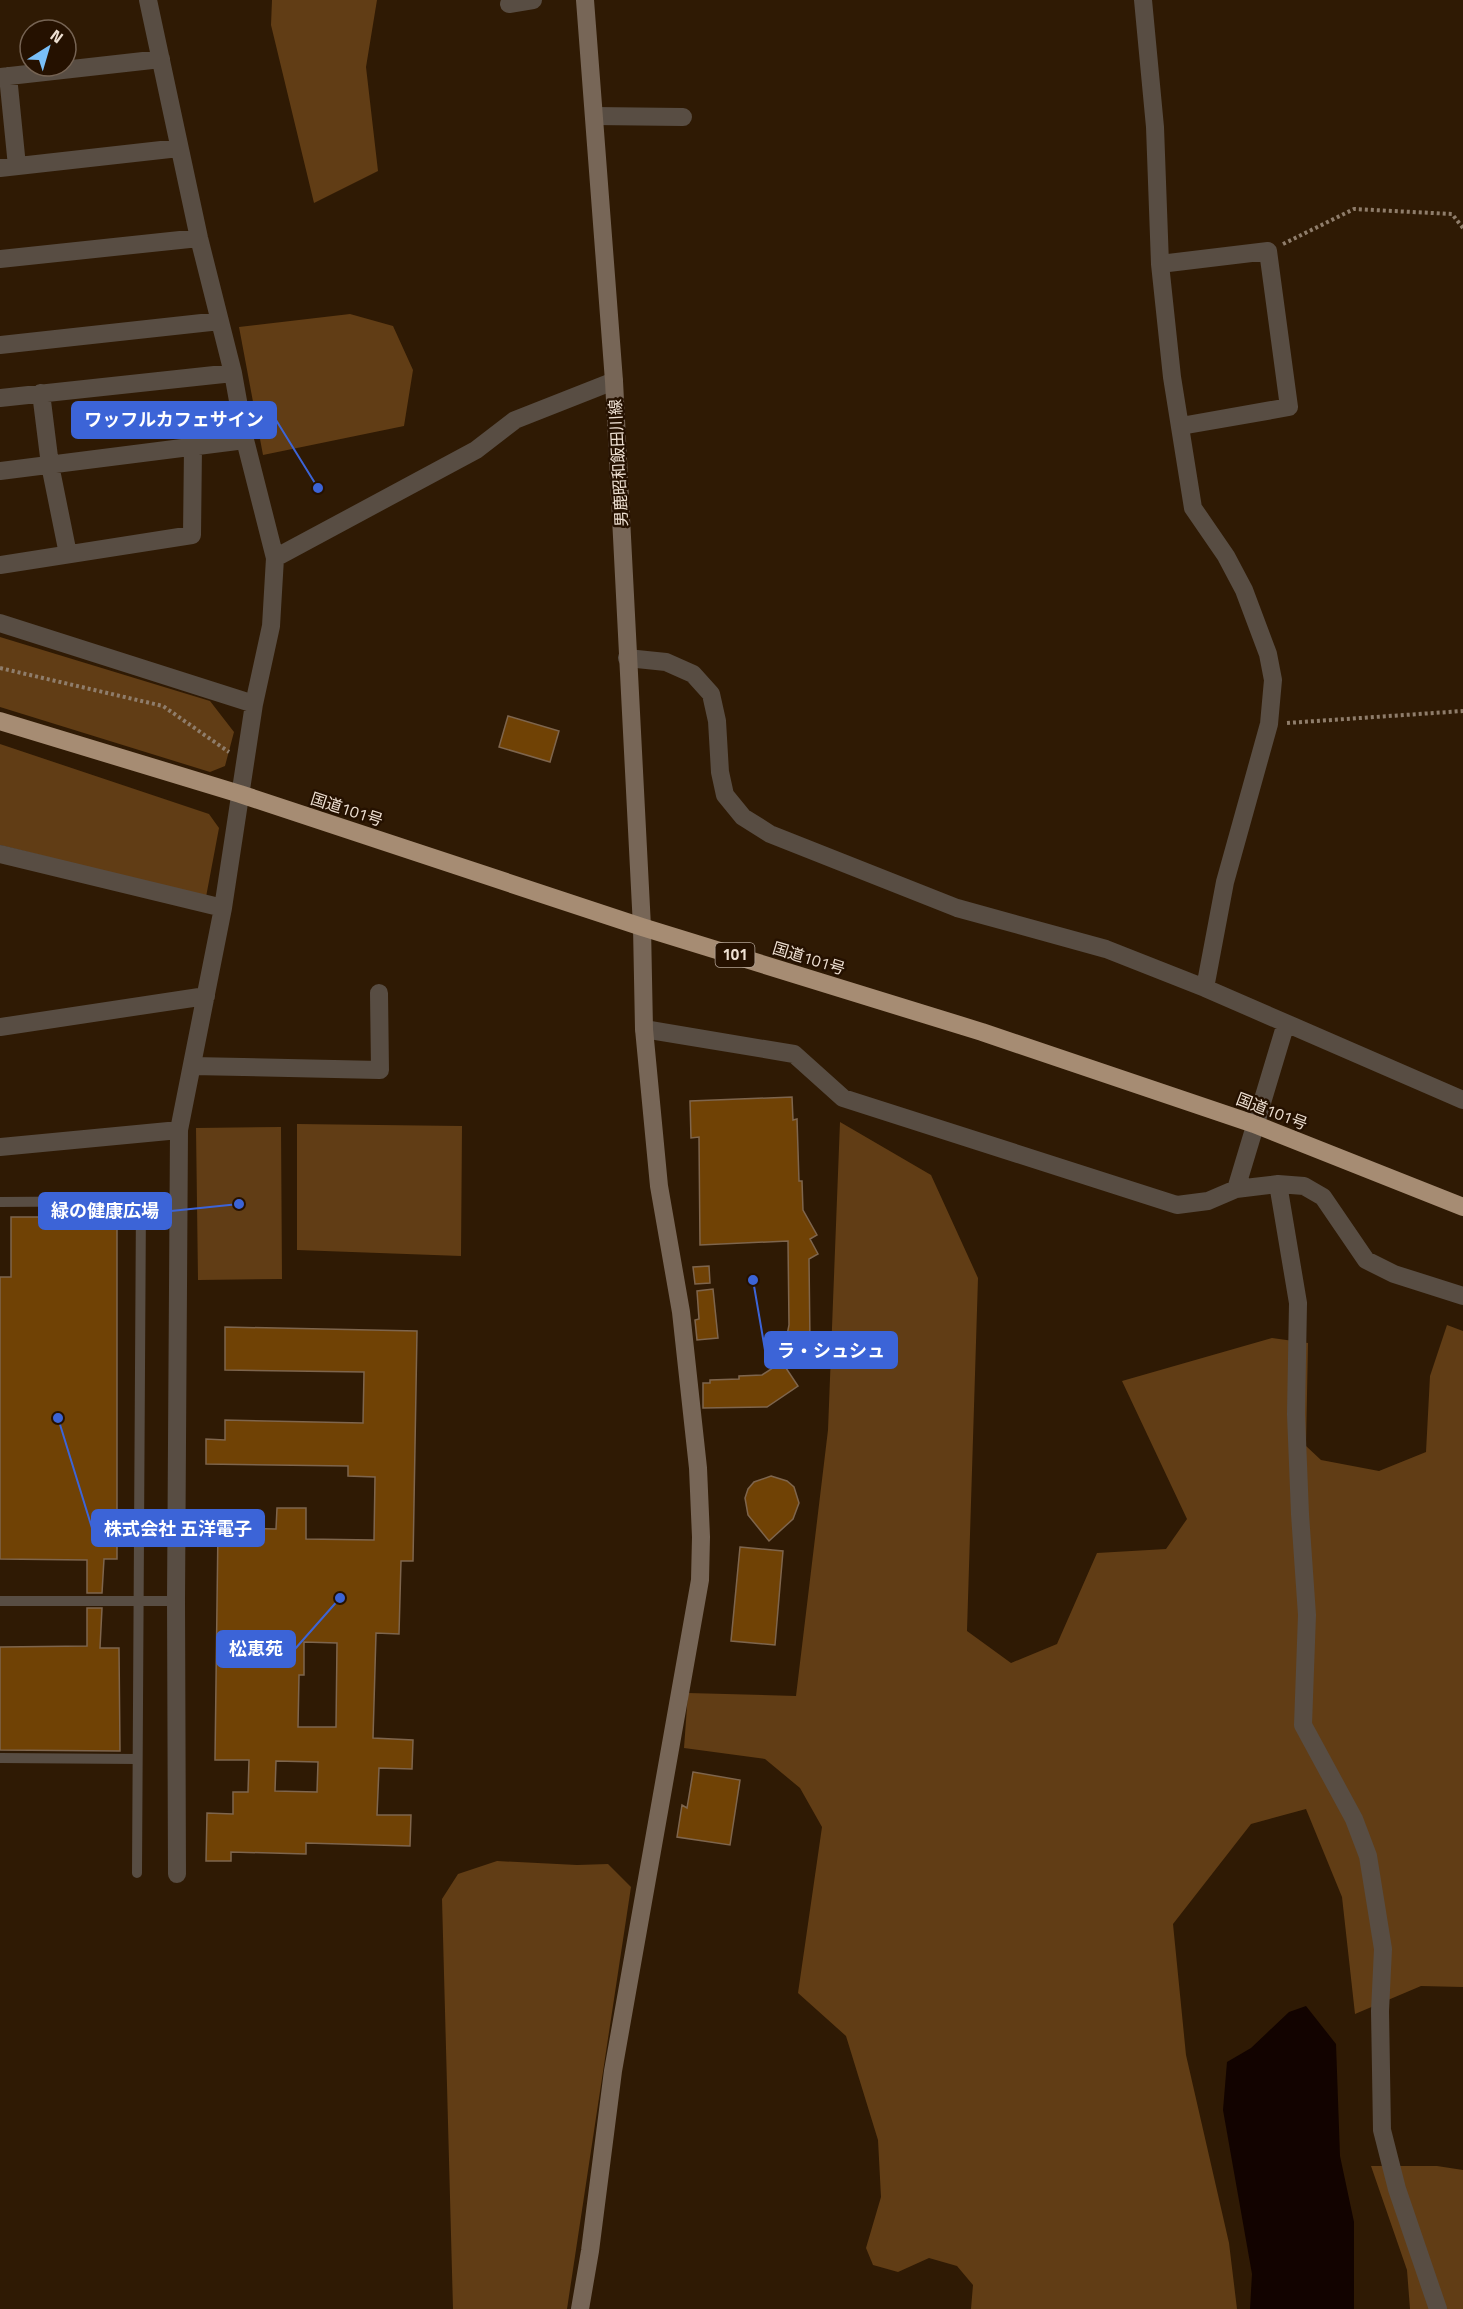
<svg xmlns="http://www.w3.org/2000/svg" width="1463" height="2309" font-family="'Titillium Web','Noto Sans JP',sans-serif">
  <rect width="100%" height="100%" fill="#2f1a04"/>
  <path fill="#613d15" d="M272,0H377L366,67L378,171L314,203L271,25Z
    M350,314L393,326L413,370L404,426L263,455L239,327Z
    M0,637L210,701L234,732L225,766L210,772L0,707Z
    M0,744L209,814L219,828L206,897L0,845Z
    M840,1122L931,1175L978,1278L967,1631L1011,1663L1057,1644L1097,1553L1166,1549L1187,1519L1122,1381L1272,1338L1308,1343L1306,1446L1321,1460L1379,1471L1426,1452L1430,1376L1447,1325L1463,1331V1987L1421,1986L1355,2014L1342,1897L1306,1809L1251,1824L1173,1924L1186,2055L1229,2243L1237,2309H971L973,2285L957,2266L929,2258L898,2272L873,2265L866,2248L881,2197L878,2140L846,2036L798,1993L822,1827L800,1788L765,1759L684,1748L688,1693L796,1696L828,1430Z
    M297,1124L462,1126L461,1256L297,1250Z
    M281,1127L282,1279L198,1280L196,1128Z
    M497,1861L577,1865L608,1864L631,1887L567,2309H453L442,1899L458,1874Z
    M1371,2166H1437L1463,2170V2309H1410L1407,2270Z"/>
  <path fill="#120300" d="M1306,2006L1336,2044L1340,2156L1354,2222V2309H1250L1252,2274L1223,2110L1227,2062L1251,2048L1289,2012Z"/>
  <path fill="#704205" stroke="#7e654d" stroke-width="1.5" fill-rule="evenodd" d="M508,716L559,731L550,762L499,747Z
    M792,1097L793,1120L797,1119L799,1181H802L803,1210L817,1235L810,1239L818,1254L809,1259L810,1342L814,1343L809,1367L782,1361L789,1325L788,1241L700,1245L699,1137L691,1138L690,1101Z
    M11,1217H117V1559H104L102,1593H87V1560L0,1559V1277H11Z
    M709,1266L710,1283L695,1284L693,1267Z
    M713,1289L718,1338L697,1340L695,1320L699,1319L697,1291Z
    M225,1327L417,1331L413,1561H401L399,1634L376,1633L373,1738L413,1740L412,1769L379,1768L377,1815H411L410,1846L306,1843V1854L231,1852V1861H206L207,1813L233,1814V1792H248L249,1760H215L218,1528L276,1529L277,1508H306V1539L374,1540L375,1477L348,1476V1466L206,1464V1439L225,1440V1420L363,1423L364,1372L225,1370ZM304,1642L337,1643L336,1727H298L299,1675H304ZM276,1761L318,1762L317,1792L275,1791Z
    M782,1362L798,1386L767,1407L703,1408V1383H710V1380L739,1379V1376L762,1375Z
    M771,1476L787,1481L794,1487L799,1503L793,1519L769,1541L748,1515L745,1498L748,1489L754,1482Z
    M740,1547L783,1551L775,1645L731,1641Z
    M87,1608H102L100,1648H119L120,1751L0,1750V1647L87,1646Z
    M693,1772L740,1780L730,1845L677,1837L682,1805L687,1808Z"/>
  <g fill="none" stroke-linecap="round" stroke-linejoin="round">
    <path stroke="#8f7d6b" stroke-width="4" stroke-dasharray="3 3" stroke-linecap="butt" d="M1283,244L1354,209L1452,214L1463,228
      M0,668L163,706L229,752
      M1287,723L1463,711"/>
    <path stroke="#584d43" stroke-width="10" d="M0,1202L141,1201L137,1873
      M0,1601H176
      M0,1758L137,1759"/>
    <path stroke="#584d43" stroke-width="18" d="M148,0L199,238L233,373L245,440L275,558L271,626L254,704L223,908L179,1130L176,1601L177,1874
      M1143,0L1155,127L1160,264L1172,377L1193,508L1226,556L1244,590L1268,654L1273,680L1269,724L1225,882L1205,988
      M509,4L533,0
      M8,76L17,166
      M0,77L161,59
      M594,116L683,117
      M0,168L179,148
      M0,259L199,238
      M1160,264L1268,251L1289,407L1181,426
      M0,345L220,321
      M41,393L50,465L68,554
      M0,398L233,373
      M0,471L245,440
      M275,558L476,450L515,420L614,381
      M0,565L192,535L193,447
      M0,623L254,704
      M627,658L666,662L693,674L711,694L717,721L720,772L725,795L743,817L770,834L957,908L1106,949L1205,988L1463,1100
      M0,854L223,908
      M0,1027L206,996
      M644,1029L794,1054L843,1098L1177,1205L1208,1201L1236,1189L1278,1184L1304,1186L1323,1197L1366,1260L1394,1274L1463,1296
      M192,1066L380,1070L379,993
      M0,1147L179,1130
      M1278,1184L1298,1303L1296,1414L1300,1514L1307,1615L1303,1725L1354,1819L1368,1856L1383,1949L1380,2011L1382,2130L1397,2189L1438,2309
      M1236,1189L1286,1023"/>
    <path stroke="#776657" stroke-width="18" d="M580,2309L590,2251L613,2071L700,1580L701,1537L698,1468L681,1312L659,1186L644,1029L642,927L614,381L585,0"/>
    <path stroke="#a68c73" stroke-width="18" d="M0,721L240,794L642,927L982,1032L1254,1124L1463,1207"/>
  </g>
  <g text-anchor="middle" stroke-width="5" stroke-linejoin="round" paint-order="stroke">
    <rect fill="#251100" stroke="#b2a394" stroke-width="1.5" x="715.5" y="943" width="39" height="24" rx="4.5"/>
    <g font-size="15" font-weight="bold" fill="#efe1d3">
      <text x="735" y="960">101</text>
    </g>
    <g font-size="16" fill="#efe1d3" stroke="#251100">
      <text transform="translate(618 463) rotate(-93)" y="6">男鹿昭和飯田川線</text>
      <text transform="translate(347 809) rotate(18)" y="6">国道101号</text>
      <text transform="translate(809 958) rotate(17)" y="6">国道101号</text>
      <text transform="translate(1272 1111) rotate(21)" y="6">国道101号</text>
    </g>
  </g>
  <path fill="none" stroke="#3c64d7" stroke-width="2" d="M318 488L276 420M239 1204L171 1211M753 1280L765 1350M58 1418L92 1528M340 1598L295 1649"/>
  <g fill="#3c64d7" stroke="#251100" stroke-width="2">
    <circle cx="318" cy="488" r="6"/>
    <circle cx="239" cy="1204" r="6"/>
    <circle cx="753" cy="1280" r="6"/>
    <circle cx="58" cy="1418" r="6"/>
    <circle cx="340" cy="1598" r="6"/>
  </g>
  <g fill="#3c64d7" stroke="#3c64d7" stroke-width="2">
    <rect x="72" y="402" width="204" height="36" rx="6"/>
    <rect x="39" y="1193" width="132" height="36" rx="6"/>
    <rect x="765" y="1332" width="132" height="36" rx="6"/>
    <rect x="92" y="1510" width="172" height="36" rx="6"/>
    <rect x="217" y="1631" width="78" height="36" rx="6"/>
  </g>
  <g font-size="18" text-anchor="middle" font-weight="bold" fill="#fff">
    <text x="174" y="426">ワッフルカフェサイン</text>
    <text x="105" y="1217">緑の健康広場</text>
    <text x="831" y="1357">ラ・シュシュ</text>
    <text x="178" y="1535">株式会社 五洋電子</text>
    <text x="256" y="1655">松恵苑</text>
  </g>
  <g transform="translate(48 48) rotate(37)"><circle r="28" fill="#251100" stroke="#766454" stroke-width="1.5"/>
  <path d="M0-4.5L10 22L0 15L-10 22Z" fill="#79bff8"/>
  <text y="-9" font-size="16" font-weight="bold" text-anchor="middle" fill="#efe1d3">N</text>
  </g>
</svg>
